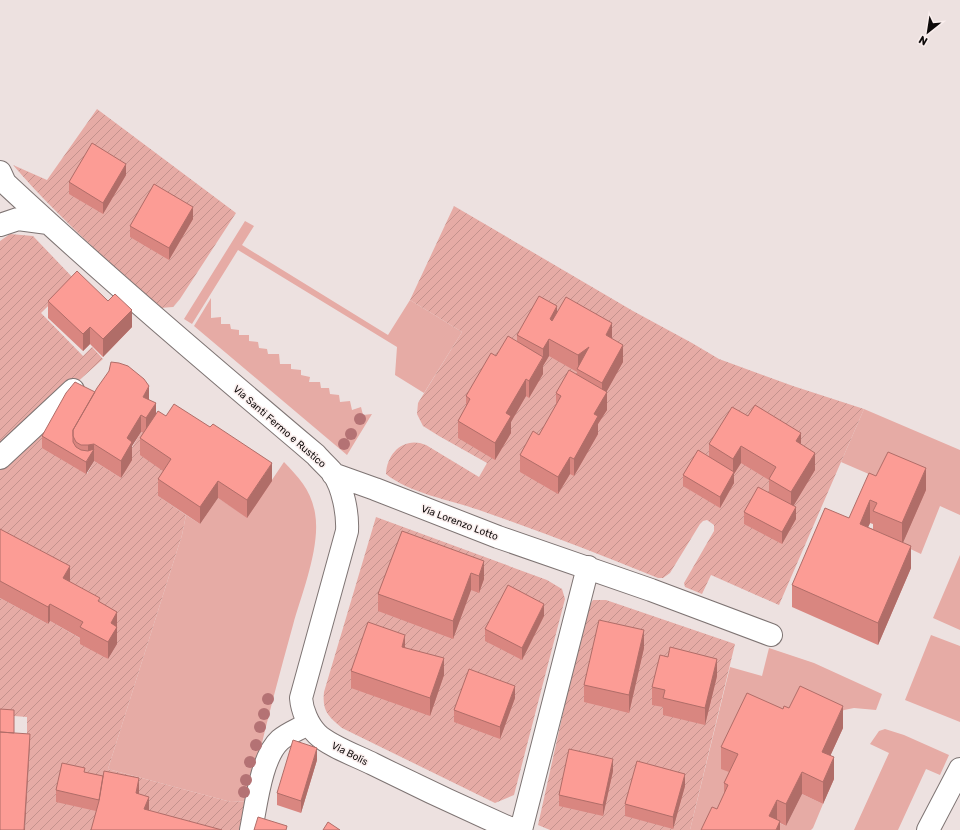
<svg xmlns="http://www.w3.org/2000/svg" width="960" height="830" font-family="Rubik,sans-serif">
  <defs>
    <pattern id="garden-furrows" width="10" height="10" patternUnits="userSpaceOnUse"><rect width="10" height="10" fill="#e6aba5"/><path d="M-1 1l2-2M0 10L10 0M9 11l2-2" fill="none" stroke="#c4928d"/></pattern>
  </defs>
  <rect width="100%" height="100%" fill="#ede1e0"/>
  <path fill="#e6aba5" d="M245,221L254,226L242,245L388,335L410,300L462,332L424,393L395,375L397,347L238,250L192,324L184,319Z
    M211,298V318L221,317V324H230L231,329L239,330V335H249V341L258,342L259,348L267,349L268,354H279L280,364H291V369L301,370V375L310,377L309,382H320L321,388H329L330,394L339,395L340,402L350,401L352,410L361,407L363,415L372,414L347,455L194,326Z
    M864,409L960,450V515L940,506L921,554L902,545L885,481L841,462Z
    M284,462C299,478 311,490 315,513C321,546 302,593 293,625C277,683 261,742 249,801L231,802L108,769L182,535L186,515L200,524L218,498L247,517Z
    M960,555V630L933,618Z
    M931,635L960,646V722L905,700Z
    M769,648L814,663L882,694L876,710L854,708L844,710L738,776L712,830H690L730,667L762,676Z
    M885,729L904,735L949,755L940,775L926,769L898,830H854L889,753L870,744L879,731Z
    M802,794L823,804L813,828L811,830H773L777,822L786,826Z"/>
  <path fill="url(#garden-furrows)" d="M97,109L236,213L180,299L173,307L160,308L146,297C101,254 54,213 13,165L47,180Z
    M454,206L633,311L692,343L719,359L793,386L864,409L779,605L711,575L702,594L685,587L684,583L714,531V525L707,520L703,521L700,524L670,573L663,578H658C599,554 539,531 479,510C450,500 409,493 386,474C387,452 405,436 426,445L479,477L487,463L439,436L423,426L417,414L418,403L462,332L410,300Z
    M10,234L33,236L75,280L41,313L83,356L92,347L103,359L0,451V241Z
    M66,405L87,474L94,461L121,478L127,456L141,432L146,435L171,476L158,496L186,515L182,535L108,769L231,802L249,801L244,830H156L99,812L95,830H25L30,746H27V717L0,715V598L48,624L50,621L83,640L108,659L117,644L0,546V462Z
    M376,517L547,580L562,589L565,599L514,795L495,803L342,728C328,716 322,711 324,692Z
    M593,600H606L735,644L690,830H550L538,825L586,610Z"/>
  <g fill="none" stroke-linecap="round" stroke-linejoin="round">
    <defs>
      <path id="street" d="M0,172L5,183C106,277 211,366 316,455C321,461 328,467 333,473C343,487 348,514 347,531L301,698C302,710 308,725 317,734C329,746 357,756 373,764C419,787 466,809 514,830
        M0,225L18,219L48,223
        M0,458L73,390
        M333,474L375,489L498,537L651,590L771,635
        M251,830C256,806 261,757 280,740C288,733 300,729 309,723
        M521,830L588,567"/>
      <path id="primary" d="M928,830L960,769"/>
    </defs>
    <use href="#street" stroke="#7e7473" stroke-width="24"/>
    <use href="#primary" stroke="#7e7473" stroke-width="24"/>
    <use href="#street" stroke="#fff" stroke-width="22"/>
    <use href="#primary" stroke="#fff" stroke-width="22"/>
  </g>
  <g fill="#b47274">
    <circle cx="360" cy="419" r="6"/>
    <circle cx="351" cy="434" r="6"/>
    <circle cx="344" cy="444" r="6"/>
    <circle cx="268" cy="699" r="6"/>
    <circle cx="264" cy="714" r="6"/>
    <circle cx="260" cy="727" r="6"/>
    <circle cx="256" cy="745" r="6"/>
    <circle cx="250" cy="762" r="6"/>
    <circle cx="246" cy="780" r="6"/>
    <circle cx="244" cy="792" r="6"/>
  </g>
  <path fill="#d98680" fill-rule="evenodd" d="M126,175L103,214L69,194V182Z
    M193,219L169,260L130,237V226Z
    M48,301L132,327L103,357L90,344L83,351L48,318Z
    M557,311L612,339L623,362L606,392L607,410L598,424V434L574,476L570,474L558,494L520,472V455L539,435L556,406V393L577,375V372L549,356L543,366V374L529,398L526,396L511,422V433L495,460L458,438V421L466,407V396L496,356L517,342V335Z
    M95,392L149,399L156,414L166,416L272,481L247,518L218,498L200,524L158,496V479L163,471L140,455V438L143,433L141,432L132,446V460L121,478L94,461L86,474L42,448V436Z
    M748,416L801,445L815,470L793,506L796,519L782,544L744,524V512L769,493V480L741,463L734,474V483L720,508L683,486V475L709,456V444Z
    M876,476L926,490L903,542L911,568L878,645L792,607V585L849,518ZM870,523L873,524V529L868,527Z
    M0,529L70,582L100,602L117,612V644L108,659L80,644V638L50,621L48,624L0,598Z
    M402,531L484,579L479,593L471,590L453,639L378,611V594Z
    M544,616L522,660L485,641V629Z
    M405,647L444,675L430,716L351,688V671Z
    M644,648L629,713L584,702V685Z
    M717,676L705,725L663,715V707L652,705V687Z
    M515,698L500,739L454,722V710Z
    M789,708L843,728L830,756L834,779L823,804L802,794L786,826L780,823V830L717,809L724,794V783L729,772L721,769V747L783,709Z
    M317,760L301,813L277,805V793Z
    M613,771L603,816L559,806V795Z
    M85,772L103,776L139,778L96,811L56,802V790Z
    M685,786L673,829L625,816V804Z"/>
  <path fill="#b06d68" d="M126,164V175L103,214V203Z
    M193,207V219L169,260V248Z
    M557,306V323L550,319Z
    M132,310V327L103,357V339Z
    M612,323V340L606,335Z
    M90,327V344L83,351V334Z
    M549,339V356L543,366V374L529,398V381L543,358V349Z
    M623,345V362L602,400V383Z
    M589,347L578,370V355Z
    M526,379V396L511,422V433L495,460V443L506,413Z
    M149,386V403L143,397Z
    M607,392V410L598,424V434L574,476V459L594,414Z
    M156,403V420L146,435V418Z
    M141,415V432L132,446V460L121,478V461L127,438Z
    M801,433V450L796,441Z
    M94,444V461L86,474V462L88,460V445Z
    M741,446V463L734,474V483L720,508V497L733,474V459Z
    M815,453V470L791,510V492Z
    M570,457V474L558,494V477Z
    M272,463V481L247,518V500Z
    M926,468V490L902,545V523Z
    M218,481V498L200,524V507Z
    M870,500V523L860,546V524Z
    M796,507V519L782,544V532Z
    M911,546V568L878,645V623Z
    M484,561V579L479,593V576Z
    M70,566V584L63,578Z
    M471,573V590L453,639V621Z
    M50,604V621L48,624V607Z
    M544,604V616L522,660V648Z
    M117,612V644L108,659V642L111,623Z
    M644,630V648L629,713V695Z
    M405,635V652L402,647Z
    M444,658V675L430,716V698Z
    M717,659V676L705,725V708Z
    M515,686V698L500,739V727Z
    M843,706V728L822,774V752Z
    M30,734V746L25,830H24Z
    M317,748V760L301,813V801Z
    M834,757V779L823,804V782Z
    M613,759V771L603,816V805Z
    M802,772V794L786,826V804Z
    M685,774V786L673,829V817Z
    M139,778V795L136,793Z
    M149,797V814L144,809Z
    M777,800V822L769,816Z
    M780,821V830H776Z"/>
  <path fill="#fc9c95" stroke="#b06d68" d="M92,143L126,164L103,203L69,182Z
    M154,184L193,207L169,248L130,226Z
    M77,271L108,301L115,294L132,310L103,339L90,327L83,334L48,301Z
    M539,296L557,306L550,319L552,321L566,297L612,323L606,335L623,345L602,383L577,369L589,347L578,355L549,339L543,349L517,335Z
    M508,336L543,357L529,381L526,379L506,413L511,416L495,443L458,421L470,399L466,396L491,353L496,356Z
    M111,362L119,363L128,366L144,379L149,386L143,397L156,403L146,418L141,415L127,438L132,442L121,461L94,444L88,445H81L76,442L73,436V430L97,388L109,371Z
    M569,370L607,392L594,414L598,416L574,459L570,457L558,477L520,455L533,431L539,435L561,396L556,393Z
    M75,382L95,392L73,430V442L76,447L81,450L88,451L94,449L86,462L42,436L66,393Z
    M174,404L210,427L213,424L272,463L247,500L218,481L200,507L158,479L171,459L140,438L158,411L166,416Z
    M755,405L801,433L796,441L815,453L791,492L769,479L776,467L741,446L733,459L709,444L732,407L748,416Z
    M698,450L734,472L720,497L683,475Z
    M888,452L926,468L902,523L873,511L877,503L870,500L860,524L911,546L878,623L792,585L825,508L849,518L869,473L876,476Z
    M758,487L796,507L782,532L744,512Z
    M0,529L70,566L63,578L100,598L98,601L117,612L111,623L117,627L108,642L80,627L83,622L50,604L48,607L0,581Z
    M402,531L484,561L479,576L471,573L453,621L378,594Z
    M508,585L544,604L522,648L485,629Z
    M599,620L644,630L629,695L584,685Z
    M368,622L405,635L402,647L444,658L430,698L351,671Z
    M670,647L717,659L705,708L663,698L665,690L652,687L660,655L668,657Z
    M469,669L515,686L500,727L454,710Z
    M800,686L843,706L822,752L834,757L823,782L802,772L786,804L777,800L769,816L780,821L776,830H701L712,807L717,809L728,785L724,783L738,754L721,747L747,693L783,709L784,706L789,708Z
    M0,709L14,710V733L0,732Z
    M0,732L30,734L24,830H0Z
    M293,740L317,748L301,801L277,793Z
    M569,749L613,759L603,805L559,795Z
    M637,761L685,774L673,817L625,804Z
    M62,763L85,768L84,772L103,776L99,800L56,790Z
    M104,771L139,778L136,793L149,797L144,809L222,830H91L99,801Z
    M258,817L287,826L286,830H254Z
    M328,822L340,830H323Z"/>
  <g text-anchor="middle" stroke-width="3" stroke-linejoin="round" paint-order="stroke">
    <g font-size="10" fill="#0e0a0a" stroke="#faeeed">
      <text transform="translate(280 426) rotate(41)" y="4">Via Santi Fermo e Rustico</text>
      <text transform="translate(460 522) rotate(21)" y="4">Via Lorenzo Lotto</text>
      <text transform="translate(350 753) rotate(27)" y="4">Via Bolis</text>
    </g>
  </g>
  <g transform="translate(928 32) rotate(210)" stroke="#faeeed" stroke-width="3" paint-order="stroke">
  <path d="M0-3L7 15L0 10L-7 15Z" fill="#0e0a0a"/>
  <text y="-6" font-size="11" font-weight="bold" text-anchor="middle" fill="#0e0a0a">N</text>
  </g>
</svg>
